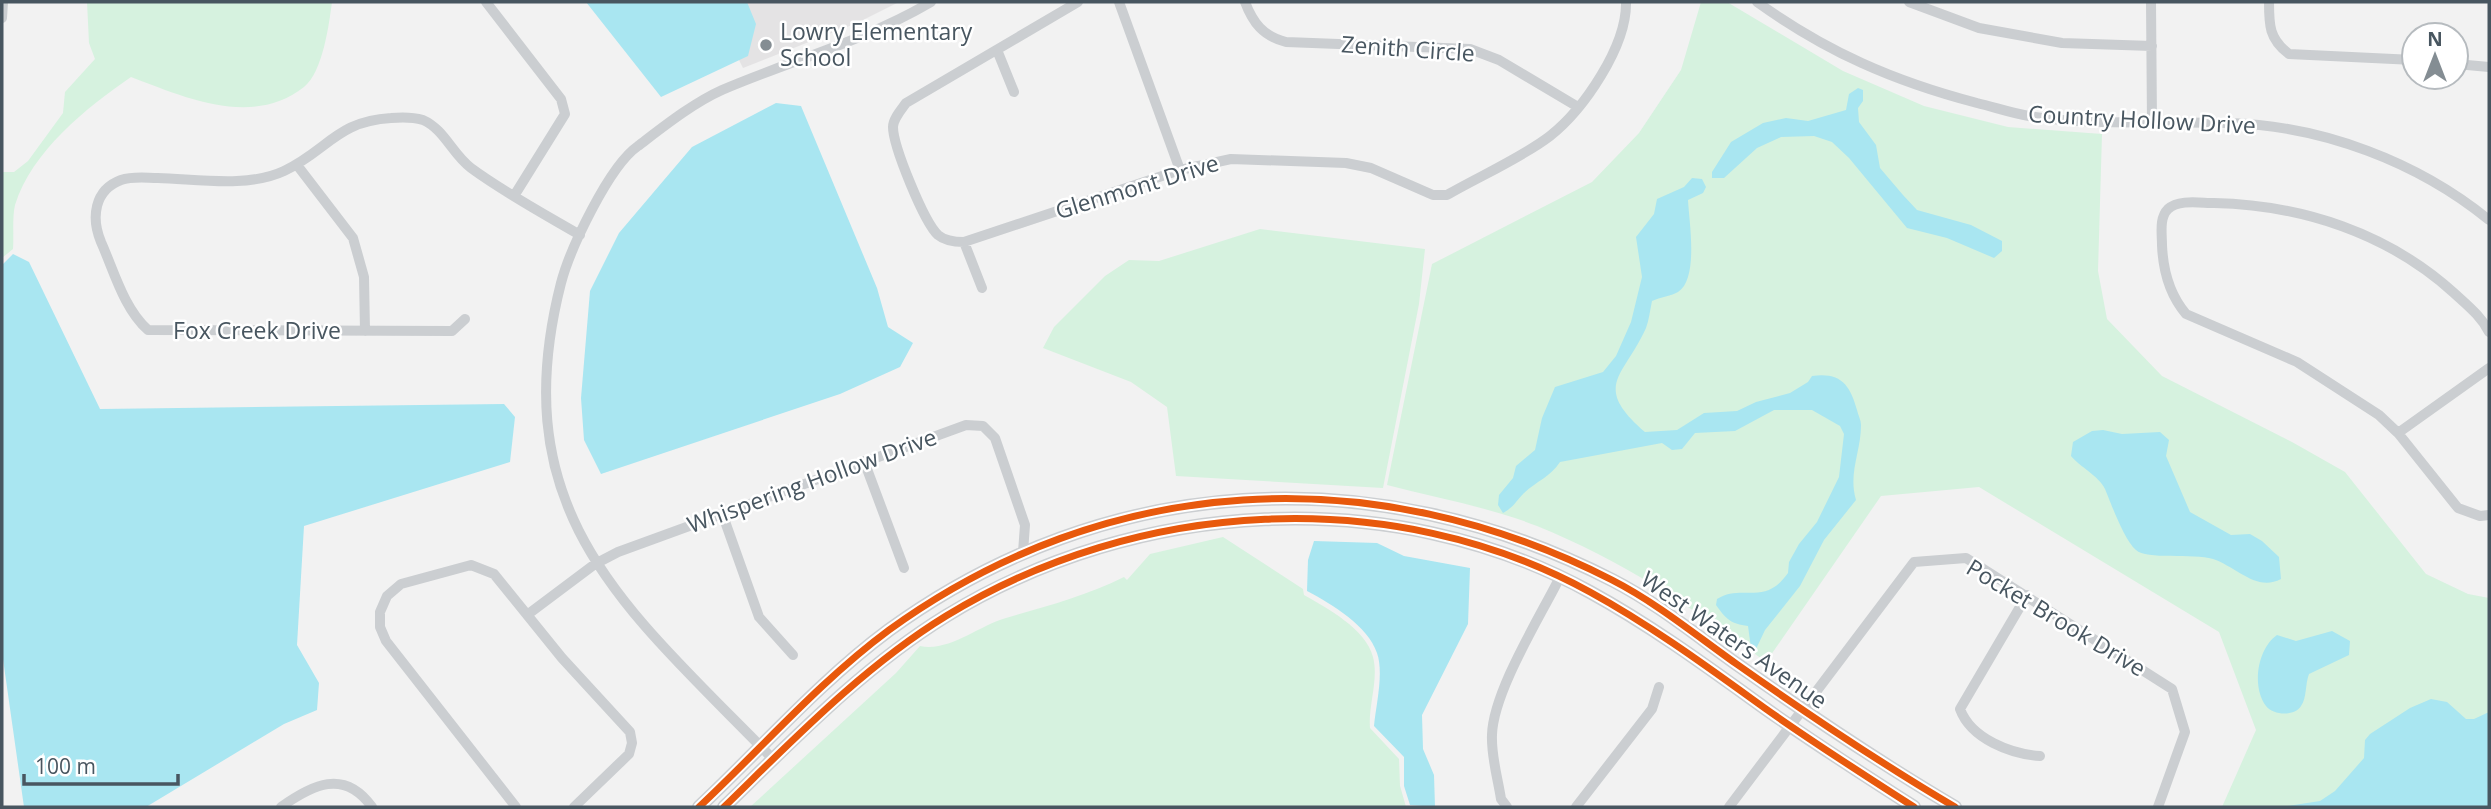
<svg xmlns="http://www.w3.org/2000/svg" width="2491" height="809" font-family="'Open Sans',sans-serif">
  <rect width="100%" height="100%" fill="#f2f2f2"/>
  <path fill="#e4e3e4" d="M710,2H899L857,23L743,68Z"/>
  <path fill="#d6f2df" d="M87,2H332C329,24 323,72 304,87C252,128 184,97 131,77C86,108 32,151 15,205C12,218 14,236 13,249L2,258V172H14L28,161L63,113L65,92L95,59L89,43Z
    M1701,2H1727L1843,71L1924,106L2008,127L2102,134L2098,271L2107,319L2162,376L2292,442L2345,472L2426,574L2468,594L2489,598V807H2222L2256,730L2219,632L1979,487L1881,496L1766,662C1694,608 1621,560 1537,526C1489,507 1436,498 1387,485L1432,264L1592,182L1639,133L1681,70Z
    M1260,229L1425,249L1419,304L1383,488L1176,476L1167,407L1131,382L1043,348L1054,327L1105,276L1129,260L1159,261Z
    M1223,537L1303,589L1304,595C1327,608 1366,629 1373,657C1379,679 1368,706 1370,728L1399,759L1400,786L1406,807H750L896,673L920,646C949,652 978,626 1006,618C1047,606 1086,596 1124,577L1127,580L1150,554Z"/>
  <path fill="#a9e6f1" d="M586,2H747L756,24L748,56L661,97Z
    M1858,88L1863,90V101L1858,108L1859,122L1876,145L1880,168L1903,195L1917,210L1971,225L2002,241V251L1994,258L1947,238L1907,228L1849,158L1832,142L1814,136L1781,137L1757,148L1724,178H1712V172L1731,142L1763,123L1786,118L1808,121L1846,110L1849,94Z
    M776,103L801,106L877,288L888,327L913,343L900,367L840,394L601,474L584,440L581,398L590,291L619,233L692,147Z
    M1692,178L1702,179L1706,187L1703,193L1688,200C1689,221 1699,279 1678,292C1672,296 1660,297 1652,301C1650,310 1649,320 1646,328C1624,377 1591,385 1645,432L1677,430L1704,413L1737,411L1756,402L1790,393L1808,382L1812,376C1841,372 1850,385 1857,410C1858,415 1861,420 1861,425C1861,452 1848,473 1856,500L1824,540L1800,586L1765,630L1756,649L1751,648L1748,626C1731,624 1726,619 1716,605L1717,599C1742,583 1764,607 1788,573L1789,562L1799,544L1817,522L1839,477L1844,434L1840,426L1812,410H1774L1735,431L1695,433L1682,449L1672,450L1662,443L1560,462C1550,477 1537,481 1524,493C1516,501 1514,507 1503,513L1498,505L1499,495L1513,478L1516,466L1535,450L1542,418L1555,387L1603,372L1616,356L1631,322L1642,277L1636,237L1654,214L1657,199L1684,187Z
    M13,254L29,262L100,409L504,404L515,417L510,462L304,526L297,645L319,683L317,710L284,724L146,807H24L2,652V265Z
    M2103,430L2122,434L2160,432L2169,440L2166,456L2190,512L2231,535L2250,534L2262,541L2279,557L2281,579C2256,592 2237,567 2213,559C2193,553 2146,560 2136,550C2124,540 2111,503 2105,489C2099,476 2080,467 2071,456L2073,442L2092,431Z
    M1314,541L1377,543L1404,556L1470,568L1468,624L1422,715L1423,749L1434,775L1435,807L1410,805L1404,786V757L1374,726C1376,705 1384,673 1377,653C1368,626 1332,604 1307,591L1308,560Z
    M2332,631L2350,641L2349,655L2309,674C2305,684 2307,698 2301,706C2294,717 2273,715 2266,706C2251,686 2258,648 2277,635L2296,641Z
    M2431,699L2447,702L2466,719H2474L2489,712V807H2282L2320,801L2335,791L2364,758L2365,740L2370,734L2410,708Z"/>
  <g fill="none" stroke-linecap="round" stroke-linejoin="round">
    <path stroke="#cbced1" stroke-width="10" d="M486,2L561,99L565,114L514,196
      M1078,2L906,103C901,110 893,119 893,127C893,146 924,222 938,235C945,241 954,242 964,242L1180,170L1231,159L1346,163L1371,168L1433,195H1447C1478,177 1523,157 1550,136C1584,109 1627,46 1626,2
      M1119,2L1180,170
      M1245,2C1253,23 1263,36 1286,42L1470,49L1499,60L1578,107
      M1757,2C1827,52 1893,81 1977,103C1994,107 2011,113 2029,116C2095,126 2163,121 2230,123C2323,126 2418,162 2489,220
      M1909,2L1979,28L2062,43L2152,46
      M2151,2L2152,123
      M2269,2C2269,25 2269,39 2289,54L2414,60
      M2,18L3,2
      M997,50L1014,92
      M2456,64L2489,67
      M297,165L353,238L364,277L365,331
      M964,242L982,288
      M465,319L452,331L148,330C124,309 114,271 101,242C91,218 94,190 121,180C133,176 146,178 158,178C197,179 248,188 284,171C328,150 337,121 391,118C401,117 413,117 423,120C444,129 453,155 471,168C505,193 544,214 580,235
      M2489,332C2481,316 2468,306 2454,293C2388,233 2302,205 2214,203C2200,203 2179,199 2168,209C2159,218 2162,233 2162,245C2163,270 2169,294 2186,314L2297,362L2379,415L2398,433L2458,508L2480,516L2489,515
      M2398,433L2489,368
      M864,461L904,568
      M722,513L759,617L793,655
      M2027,595L1960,709C1971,739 2011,754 2040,756
      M527,615L595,564L618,552L966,425L983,426L995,438L1025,525L1023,552
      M773,759C627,609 502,514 561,283C570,249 609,166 638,146C663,127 693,103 722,90C792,60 865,41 931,2
      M281,807C312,785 344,768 372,807
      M516,807L386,641L380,627V612L387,596L401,584L471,565L494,574L562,658L630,732L632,743L629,754L574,807
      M1507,807L1501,799C1498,779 1491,756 1492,735C1493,692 1540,617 1560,577
      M1576,807L1652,709L1659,687
      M1729,807L1914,562L1966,558L2172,689L2185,732L2158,807"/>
    <path stroke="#cbced1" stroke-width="14" d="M699,807C761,749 820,681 889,630C1107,472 1374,458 1612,580C1657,603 1697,636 1738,665C1809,715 1880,763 1955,807
      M724,807C793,740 863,667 946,616C1136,499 1392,483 1590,592C1652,626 1709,668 1766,709C1814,743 1864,775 1914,807"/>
    <defs>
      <path id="cycleway" d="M699,807C761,749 820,681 889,630C1107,472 1374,458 1612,580C1657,603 1697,636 1738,665C1809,715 1880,763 1955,807
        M724,807C793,740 863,667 946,616C1136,499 1392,483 1590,592C1652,626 1709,668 1766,709C1814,743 1864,775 1914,807"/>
    </defs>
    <use href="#cycleway" stroke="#fff" stroke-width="11"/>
    <use href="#cycleway" stroke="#e8590c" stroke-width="7"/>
  </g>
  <circle fill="#848d93" stroke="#fff" stroke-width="2.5" cx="766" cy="45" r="7"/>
  <g text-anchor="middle" stroke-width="5" stroke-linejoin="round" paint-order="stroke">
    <g font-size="23" fill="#485660" stroke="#fff" text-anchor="start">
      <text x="780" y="40">Lowry Elementary<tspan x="780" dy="26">School</tspan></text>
    </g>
    <g font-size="23" fill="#485660" stroke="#fff">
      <text transform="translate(1408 49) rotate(4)" y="8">Zenith Circle</text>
      <text transform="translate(2142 120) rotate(3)" y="8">Country Hollow Drive</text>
      <text transform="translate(1137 187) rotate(-17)" y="8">Glenmont Drive</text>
      <text x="257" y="339">Fox Creek Drive</text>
      <text transform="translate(812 481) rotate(-20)" y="8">Whispering Hollow Drive</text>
      <text transform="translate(2056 618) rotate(31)" y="8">Pocket Brook Drive</text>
      <text transform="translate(1734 640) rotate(35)" y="8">West Waters Avenue</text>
    </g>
  </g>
  <rect width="2491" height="809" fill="none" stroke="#485660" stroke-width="7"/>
  <g transform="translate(2435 56)"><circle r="33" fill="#ffffff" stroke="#b6bbbf" stroke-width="2"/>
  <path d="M0-5L12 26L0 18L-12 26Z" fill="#848d93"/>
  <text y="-10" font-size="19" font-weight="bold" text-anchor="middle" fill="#485660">N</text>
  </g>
  <path d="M24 774v10h154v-10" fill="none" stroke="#485660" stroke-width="3.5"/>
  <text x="35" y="774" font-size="21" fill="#485660" stroke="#ffffff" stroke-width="5" paint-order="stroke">100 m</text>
</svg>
